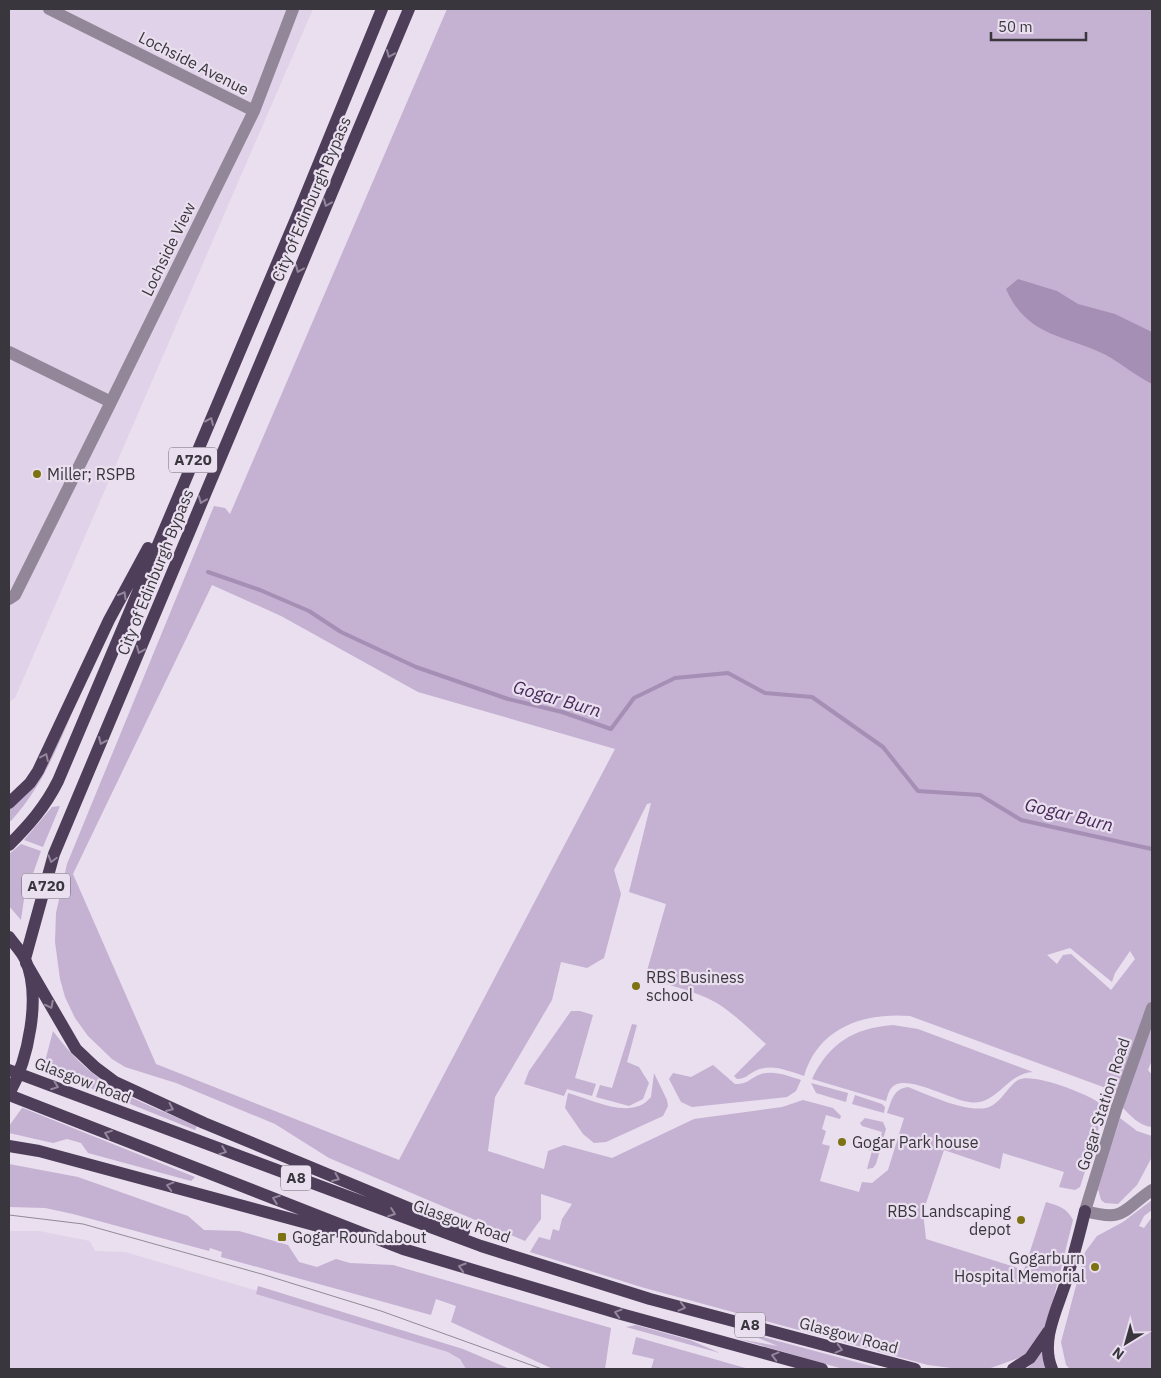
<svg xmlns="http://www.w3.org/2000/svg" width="1161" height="1378" font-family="'IBM Plex Sans',sans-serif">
  <rect width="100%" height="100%" fill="#e9dfef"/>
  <path fill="#e0d2e9" d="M9,9H313L15,698L9,702Z
    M9,1231H39L90,1241L95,1251L125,1252L462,1351L473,1369H9Z"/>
  <path fill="#c5b1d2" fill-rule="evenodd" d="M447,9H1152V1060L1148,1070L1152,1075V1127C1139,1126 1130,1115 1121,1106L1125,1095L910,1016C864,1012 818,1028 804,1076C788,1071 771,1063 755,1071C749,1074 745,1079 737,1079L734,1076L766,1044C750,1030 734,1013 715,1002C693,990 668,985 645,978L666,904L629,892L651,803L647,804L614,870L621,894L604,958L587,968L561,962L552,1000L495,1097L488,1151L544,1169L548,1151L564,1145L612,1158L694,1119L782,1107L803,1100L833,1108L841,1116L840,1119L826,1115L822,1129L826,1131L822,1144L830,1146L820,1181L859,1192L862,1182L872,1183L888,1170L904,1118L887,1113C892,1100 893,1089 908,1087C929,1095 964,1112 986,1108C1000,1105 1007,1087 1018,1080C1032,1072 1085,1093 1098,1102L1103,1115L1080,1187L1075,1190L1059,1187L1064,1172L1003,1153L1000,1169L944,1150L923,1212L926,1239L1024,1270L1046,1202C1059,1206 1067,1208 1073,1220L1046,1329L1030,1354L988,1369H959L928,1365L641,1287L530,1252L539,1237L550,1240L553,1229L559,1231L562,1219L572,1204L541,1194V1219L525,1241L329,1158L275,1124L176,1083L125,1067L112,1059L88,1036L75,1018L65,997L60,979L55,942L56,913L67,864L214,506L225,508L230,514ZM212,585L281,616L418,692L615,749L399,1160L156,1064L73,874ZM1070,948L1112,982L1115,973L1130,951L1135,959L1111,990L1071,954L1063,955L1057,964L1047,955Z
    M71,716C53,757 41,787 11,821L9,820V806L58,742Z
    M60,806L43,847L24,840L52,807Z
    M21,844L41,851L24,899L21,920L9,906V854Z
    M571,1011H580L593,1015L575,1078L596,1084L592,1096L567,1089L564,1096L524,1084L529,1071Z
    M632,1024L637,1025L627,1062L639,1067L649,1083L643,1099L629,1106L596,1097L600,1085L612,1088Z
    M893,1025L918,1029L1033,1072C1006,1073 997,1107 969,1102C952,1100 910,1076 895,1085C889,1088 888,1095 886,1101L812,1079C829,1043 854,1028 893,1025Z
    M53,1031C96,1089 133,1098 197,1126L195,1130L43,1069Z
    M713,1065L735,1084C747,1085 750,1078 761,1074C774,1070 789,1076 801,1080L796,1091L787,1097L692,1107L681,1102L669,1079L673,1073L691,1077Z
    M654,1073L667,1100L668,1106L663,1116L606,1142L594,1143L583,1134L565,1108L568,1093C593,1100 632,1121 651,1097Z
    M811,1083L848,1093L846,1102L816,1093Z
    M855,1095L882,1104L885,1107L884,1113L852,1104Z
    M22,1108H23L195,1177L191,1181L88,1153L81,1143L67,1139L53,1143L9,1133V1126Z
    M865,1118L883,1122L886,1129L876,1164L873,1168L867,1169L872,1151L861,1148L863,1140L878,1145L882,1132L862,1126L860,1123Z
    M1120,1118L1137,1131L1152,1136V1157L1137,1185L1118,1204L1105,1203L1101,1200L1098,1189Z
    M9,1164L78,1177L188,1216L204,1230L239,1231L288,1245L299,1262L317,1267L336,1259L350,1263L393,1265L611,1328L605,1369H553L451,1322L456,1306L436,1299L431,1315L221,1257L222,1252L210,1248L209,1251L73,1214L45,1208L9,1207Z
    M1152,1200V1210L1144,1216L1139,1226L1144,1228L1152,1217V1369H1070L1066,1365L1061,1342L1085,1252L1097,1236L1123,1222Z
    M258,1286L463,1349L510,1369H466L460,1359L448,1352L256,1294Z
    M636,1325L690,1340L720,1353L626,1327Z
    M741,1331L882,1369H843L739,1339L778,1346Z
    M636,1337L749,1369H651L654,1359L632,1354Z
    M1043,1348L1046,1369H1026L1032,1364Z"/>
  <path fill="#a58fb4" d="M1018,279L1057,291L1078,304L1115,314L1152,332V384C1136,376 1122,364 1106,355C1066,335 1027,337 1006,289Z"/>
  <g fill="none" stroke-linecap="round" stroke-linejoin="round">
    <path stroke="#a58fb4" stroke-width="4" d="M208,572L260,590L309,611L341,632L416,667L508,699L562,712L611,729L634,698L675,678L728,673L765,693L812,697L883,747L918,791L980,795L1021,820L1152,849"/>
    <path stroke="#918798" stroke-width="12" d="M49,9L254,111
      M9,352L111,402L15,595L9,599
      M111,402L254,111L293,9
      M1152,1008L1117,1107L1085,1211C1126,1222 1121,1211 1152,1190"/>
    <path stroke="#4f3e59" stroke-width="12" d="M9,803L30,783L38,771L109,620L148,548
      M9,845C29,825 45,807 58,781L298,214L382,9
      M9,937C14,944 21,951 25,959C42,996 28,1060 9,1094
      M25,959L54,854L409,9
      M26,963L76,1049L95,1067L115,1082L204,1123L464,1231
      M9,1070L481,1246L650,1299L915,1369
      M9,1095L403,1249L621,1314L822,1369
      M9,1146L39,1151L340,1232
      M1013,1369L1030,1358L1048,1332
      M1052,1369C1039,1339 1060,1304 1068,1275C1074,1254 1080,1232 1085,1211"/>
    <path stroke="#918a95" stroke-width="1" d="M9,1215L83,1224L265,1275L381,1311L542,1369"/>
  </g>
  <defs><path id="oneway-chevron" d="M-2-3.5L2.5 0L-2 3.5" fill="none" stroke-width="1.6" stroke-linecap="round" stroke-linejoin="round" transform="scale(1.25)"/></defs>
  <g stroke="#94869c">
    <use href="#oneway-chevron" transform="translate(390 54) rotate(113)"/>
    <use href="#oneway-chevron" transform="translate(327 203) rotate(113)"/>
    <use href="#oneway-chevron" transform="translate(299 269) rotate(113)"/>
    <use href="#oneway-chevron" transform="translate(210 421) rotate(-66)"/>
    <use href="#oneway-chevron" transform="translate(202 500) rotate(112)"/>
    <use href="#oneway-chevron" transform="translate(123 595) rotate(-61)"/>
    <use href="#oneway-chevron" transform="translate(140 650) rotate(112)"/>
    <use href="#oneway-chevron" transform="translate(102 741) rotate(114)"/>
    <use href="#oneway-chevron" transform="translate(45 757) rotate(-65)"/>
    <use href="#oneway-chevron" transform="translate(52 859) rotate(106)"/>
    <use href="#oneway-chevron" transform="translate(50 1005) rotate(63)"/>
    <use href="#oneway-chevron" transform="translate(55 1086) rotate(21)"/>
    <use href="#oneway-chevron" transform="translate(170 1108) rotate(24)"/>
    <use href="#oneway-chevron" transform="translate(108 1134) rotate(-159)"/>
    <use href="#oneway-chevron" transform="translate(223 1151) rotate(21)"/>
    <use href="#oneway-chevron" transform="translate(336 1178) rotate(23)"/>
    <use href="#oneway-chevron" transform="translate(170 1186) rotate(-165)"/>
    <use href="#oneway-chevron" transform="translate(276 1199) rotate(-159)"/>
    <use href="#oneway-chevron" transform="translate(392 1213) rotate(20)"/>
    <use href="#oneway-chevron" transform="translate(462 1267) rotate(-163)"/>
    <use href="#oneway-chevron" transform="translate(682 1307) rotate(15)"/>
    <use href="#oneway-chevron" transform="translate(618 1313) rotate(-164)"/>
    <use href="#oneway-chevron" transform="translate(839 1349) rotate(15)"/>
    <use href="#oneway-chevron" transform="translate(775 1356) rotate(-165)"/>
  </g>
  <g fill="#7d7212" stroke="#e9dfef" stroke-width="2">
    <circle cx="37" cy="474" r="5"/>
    <circle cx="636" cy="986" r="5"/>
    <circle cx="842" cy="1142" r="5"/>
    <circle cx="1021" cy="1220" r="5"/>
    <rect x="277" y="1232" width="10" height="10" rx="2.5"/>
    <circle cx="1095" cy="1267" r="5"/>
  </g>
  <g text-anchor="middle" stroke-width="4.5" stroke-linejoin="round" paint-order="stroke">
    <g fill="#e9dfef" stroke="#6e6972" stroke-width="1">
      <rect x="169" y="447.5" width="48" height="25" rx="4"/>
      <rect x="22" y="873.5" width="48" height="25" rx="4"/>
      <rect x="281" y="1165.5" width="30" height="25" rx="4"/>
      <rect x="735" y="1312.5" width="30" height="25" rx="4"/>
    </g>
    <g font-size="15" font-weight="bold" fill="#3a363d">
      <text x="193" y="465">A720</text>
      <text x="46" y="891">A720</text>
      <text x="296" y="1183">A8</text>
      <text x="750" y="1330">A8</text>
    </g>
    <g font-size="16" fill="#3a363d" stroke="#e9dfef">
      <text transform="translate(194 63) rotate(27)" y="6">Lochside Avenue</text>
      <text transform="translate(311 199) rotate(-67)" y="6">City of Edinburgh Bypass</text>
      <text transform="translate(168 249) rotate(-64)" y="6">Lochside View</text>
      <text transform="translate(155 572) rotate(-68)" y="6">City of Edinburgh Bypass</text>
      <text transform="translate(83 1080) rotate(21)" y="6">Glasgow Road</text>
      <text transform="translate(1103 1104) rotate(-72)" y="6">Gogar Station Road</text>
      <text transform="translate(462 1221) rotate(19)" y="6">Glasgow Road</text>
      <text transform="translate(849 1335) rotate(15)" y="6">Glasgow Road</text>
    </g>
    <g font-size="16" fill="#3a363d" stroke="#e9dfef" text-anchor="start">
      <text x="47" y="480">Miller; RSPB</text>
      <text x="646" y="983">RBS Business<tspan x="646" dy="18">school</tspan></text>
      <text x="852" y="1148">Gogar Park house</text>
      <text x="1011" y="1217" text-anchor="end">RBS Landscaping<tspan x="1011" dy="18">depot</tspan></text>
      <text x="292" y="1243">Gogar Roundabout</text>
      <text x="1085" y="1264" text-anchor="end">Gogarburn<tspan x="1085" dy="18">Hospital Memorial</tspan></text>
    </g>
    <g font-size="18" font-style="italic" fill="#472859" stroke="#e9dfef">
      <text transform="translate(557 699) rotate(16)" y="6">Gogar Burn</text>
      <text transform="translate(1069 815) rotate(14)" y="6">Gogar Burn</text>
    </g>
  </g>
  <rect width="1161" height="1378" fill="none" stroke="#3a363d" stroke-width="20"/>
  <g transform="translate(1126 1343) rotate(217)" stroke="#e9dfef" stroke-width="4" paint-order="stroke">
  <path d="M0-4L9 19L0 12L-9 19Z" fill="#3a363d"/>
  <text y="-8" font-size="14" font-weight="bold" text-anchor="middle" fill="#3a363d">N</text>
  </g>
  <path d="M991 32v8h95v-8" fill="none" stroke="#3a363d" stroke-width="2.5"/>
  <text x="998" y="32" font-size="15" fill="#3a363d" stroke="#e9dfef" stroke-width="4" paint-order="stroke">50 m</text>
</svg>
